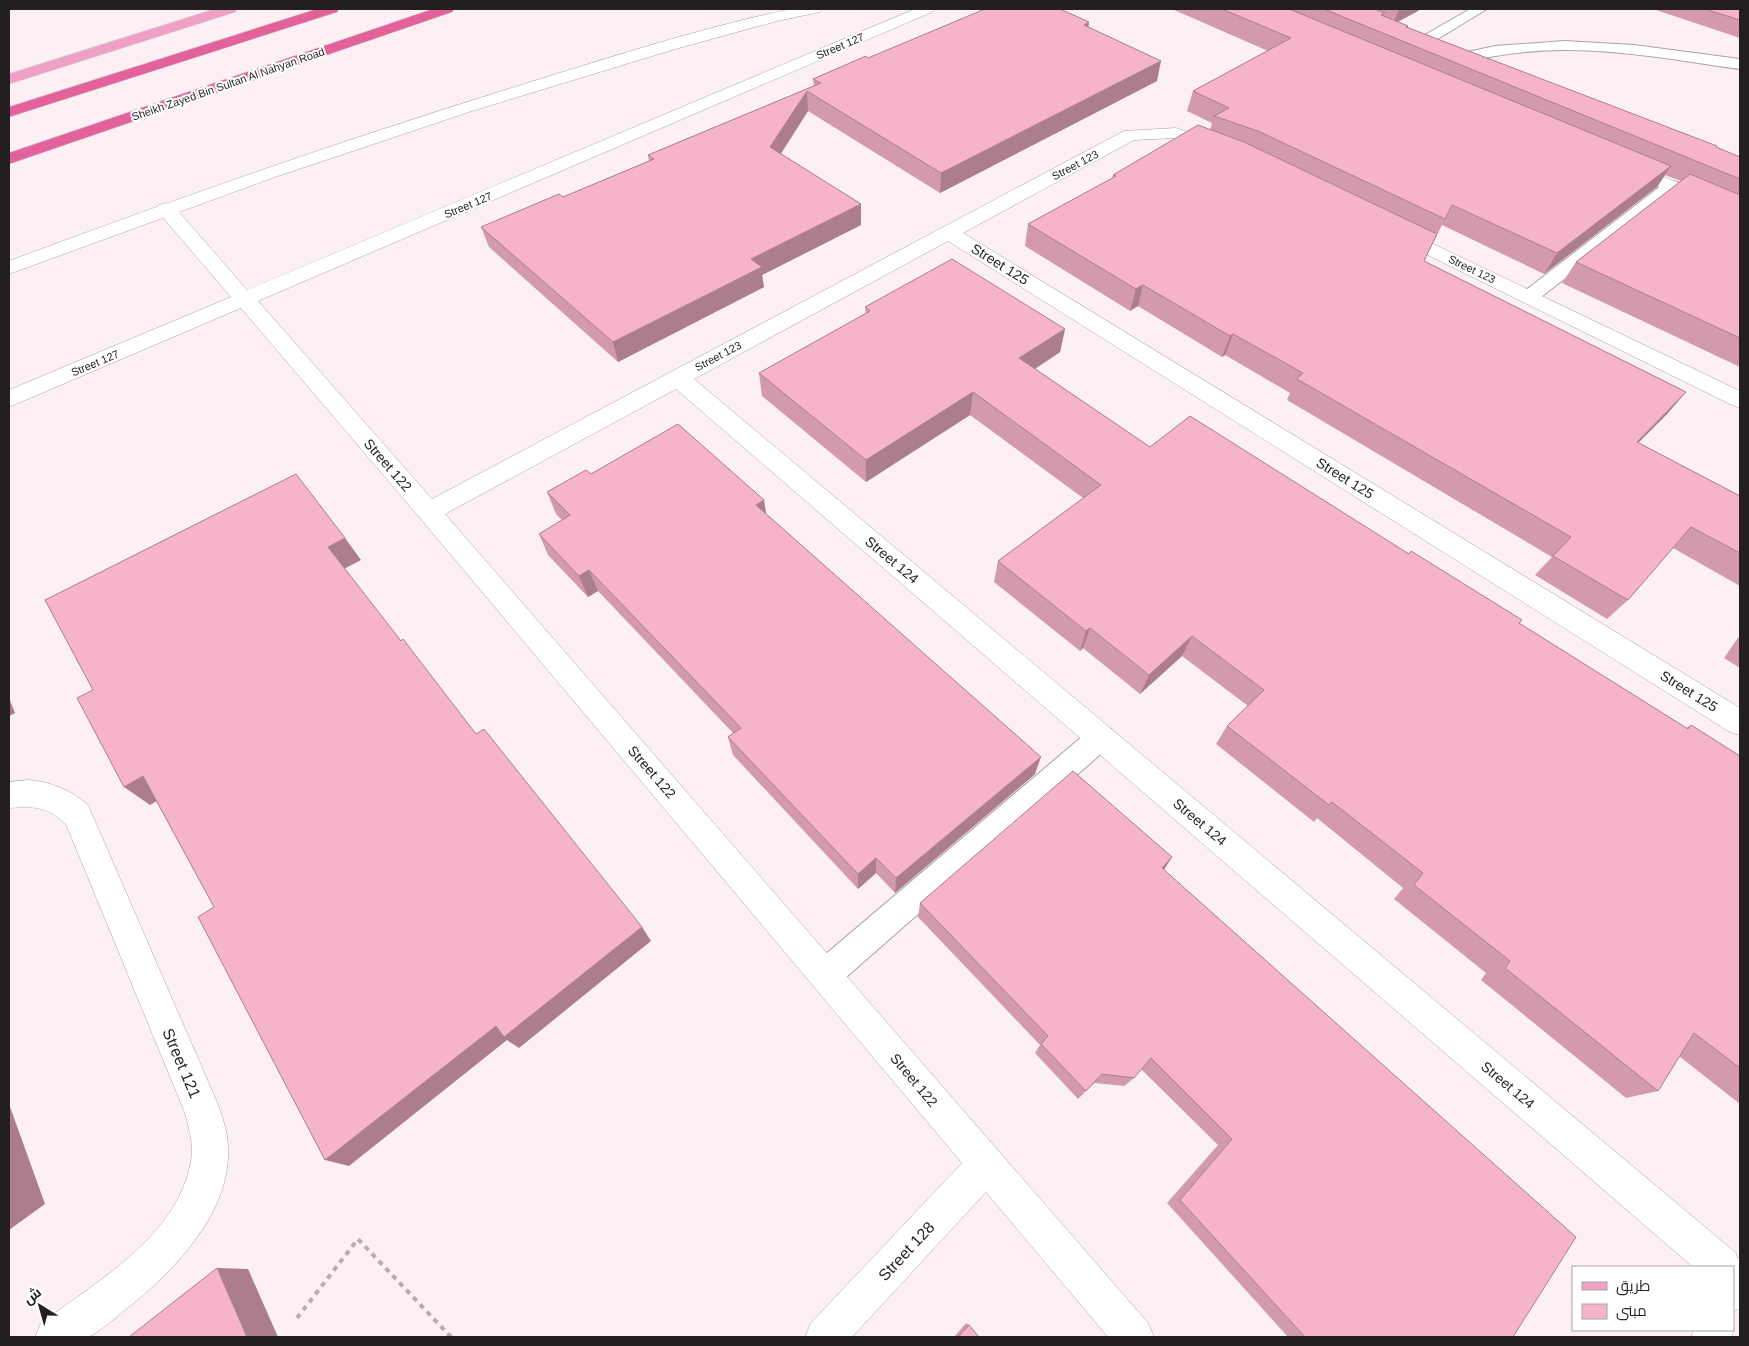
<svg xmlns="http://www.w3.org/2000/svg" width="1749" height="1346" font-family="Helvetica,Cairo,sans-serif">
  <rect width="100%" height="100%" fill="#fcf0f4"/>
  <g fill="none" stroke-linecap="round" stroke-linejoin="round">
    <defs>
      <path id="service" d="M1470,9H1487L1426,46H1416L1414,43L1416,40Z
        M1565,41L1634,45L1740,59V69C1682,61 1624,50 1565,50C1529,50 1494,55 1459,63L1454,61L1451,58L1454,55L1495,46Z
        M1672,181L1678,182L1681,186L1678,190L1536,301L1529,303L1522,301L1519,297L1522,293L1666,182Z
        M1101,725L1111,729L1115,737L1111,745L836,986L825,991L814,986L809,975L814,964L1091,729Z"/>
      <path id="minor" d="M915,9H934L932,12L258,301L432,499L1124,131L1176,128L1223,144L1226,148L1223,152L1217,153L1174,138L1134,140L963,233L1740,708V735L1730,732L948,241L694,379L1736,1253L1737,1258L1740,1257V1309L1733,1311V1267H1693L676,389L445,514L1148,1323L1154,1337H1108L986,1192L852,1337H805L811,1323L962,1163L420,518L241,308L9,407V390L231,297L159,213L157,209L159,205L166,203L173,205L247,290Z
        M1626,162L1740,207V220L1620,171L1617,167L1620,163Z
        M1396,226L1740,391V408L1732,405L1389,236L1386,232L1389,228Z
        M29,780C51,782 71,790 88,805L216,1100C222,1115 228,1132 228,1148C231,1211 176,1269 131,1305C121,1313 99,1333 88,1337C81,1340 44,1338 35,1337L41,1323C99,1280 183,1233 192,1154C193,1141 188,1126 185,1113L66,824C46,806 34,806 9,808V782Z
        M1733,1327L1734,1330L1731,1337H1691L1694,1330H1733Z"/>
      <path id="tertiary" d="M791,9H822L820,12L777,21L672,50L472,111L275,177L9,274V261C173,200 338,142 505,90C599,61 695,29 791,9Z"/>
      <path id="primary" d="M215,9H237L235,12L9,84V74Z"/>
      <path id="motorway" d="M317,9H339L337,12L9,117V107Z
        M433,9H454L452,12L9,164V153Z"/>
    </defs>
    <use href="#service" stroke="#aca1a5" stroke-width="2"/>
    <use href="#minor" stroke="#aca1a5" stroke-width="1"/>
    <use href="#tertiary" stroke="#aca1a5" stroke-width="1"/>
    <use href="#primary" stroke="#d3d2d2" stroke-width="1"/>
    <use href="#motorway" stroke="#d3d2d2" stroke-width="1"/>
    <path stroke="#b7adb0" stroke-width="4" stroke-dasharray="5 5" stroke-linecap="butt" d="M297,1318L358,1239L451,1337"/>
    <use href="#service" fill="#fff" fill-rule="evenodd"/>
    <use href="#minor" fill="#fff" fill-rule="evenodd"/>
    <use href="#tertiary" fill="#fff" fill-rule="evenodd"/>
    <use href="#primary" fill="#eea1c4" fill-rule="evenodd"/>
    <use href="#motorway" fill="#e3629c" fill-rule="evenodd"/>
  </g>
  <path fill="#d39aaf" d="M1172,9H1419L1418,11L1398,22L1408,26L1407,27L1740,157V367L1562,283L1576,262L1681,181L1665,175L1657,187L1544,274L1442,225L1424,261L1668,413L1638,443L1740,496V586L1673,548L1628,600L1607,619L1535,575L1552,557L1287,400L1290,393L1225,355L1222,357L1138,306L1130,311L1025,246L1028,224L1112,179L1113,175L1210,130L1212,123L1187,111L1193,91L1268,51Z
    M1653,9H1740V38Z
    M1089,22L1088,27L1157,81L940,193L808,111L781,154L861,204V225L762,275L764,287L618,362L489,247L481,227L563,197L649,161L648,155L814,86L813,79L868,58Z
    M865,307L1065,329L1060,352L1035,369L1150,447L1519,623L1686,728L1691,725L1740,756V1104L1679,1056L1658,1091L1626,1098L1481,980L1486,973L1394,899L1403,888L1317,818L1314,822L1216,744L1227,726L1248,706L1182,656L1140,694L1083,648L1080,651L994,582L998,561L1083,498L970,415L866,482L762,396L759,373L866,314Z
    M591,474L764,500L766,514L1035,774L895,893L876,873L858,889L733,755L728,737L733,733L598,591L588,597L548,555L539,534L562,520L556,514L547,492Z
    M1740,635V668L1724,658Z
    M1172,857L1164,869L1513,1337H1288L1167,1203L1218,1145L1141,1069L1134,1078L1124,1086L1094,1083L1078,1099L1035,1053L1040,1045L918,917L920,903Z
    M966,1323L969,1325L979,1337H954Z"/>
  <path fill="#ac7d8f" d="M1399,9H1419L1418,11L1393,24Z
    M1089,22L1086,42L1084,25Z
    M1161,61L1157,81L940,193L941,173Z
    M807,91L808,111L772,167L770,147Z
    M1671,166L1657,187L1544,274L1557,253Z
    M861,204V225L762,275L764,287L618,362L613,342L751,259Z
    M1143,285L1138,306L1130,311L1136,289Z
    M1065,329L1060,352L1016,381L1019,358Z
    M1233,334L1225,355L1222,357L1230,336Z
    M973,392L970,415L866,482V460Z
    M1686,392L1668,413L1618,463L1637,442Z
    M764,500L767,522L756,505Z
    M345,538L361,560L344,569L328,547Z
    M589,570L598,591L588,597L579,576Z
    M1090,628L1083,648L1080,651L1086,631Z
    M1192,636L1182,656L1140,694L1149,675Z
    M9,698L15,713L9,716Z
    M1041,757L1035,774L895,893L896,878Z
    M143,776L169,794L150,805L124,787Z
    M1172,857L1162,873V868Z
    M876,858V873L858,889V874Z
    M642,927L651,941L519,1048L507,1040L349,1166L325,1160L496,1026Z
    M9,1104L45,1204L9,1230Z
    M217,1268L248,1269L278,1337H247Z"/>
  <path fill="#f5b3cc" stroke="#ac7d8f" d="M985,9H1060L1089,22L1084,25L1161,61L941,173L807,91L770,147L861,204L751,259L762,267L613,342L481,227L559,194L563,197L654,159L648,155L821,83L813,79L866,56L868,58Z
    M1222,9H1289L1671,166L1557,253L1452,205L1445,219L1258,131L1214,116L1229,108L1193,91L1291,38Z
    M1324,9H1375L1385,13L1381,15L1408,26L1406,27L1717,146L1716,147L1740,157V179Z
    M1705,9H1740V20Z
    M1198,125L1244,142L1437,234L1424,261L1686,392L1637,442L1740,496V553L1691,527L1628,600L1553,556L1571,537L1297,379L1303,373L1233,334L1230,336L1143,285L1136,289L1028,224L1116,176L1113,175Z
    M1690,174L1740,195V338L1576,262Z
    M952,259L1065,329L1019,358L1150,447L1190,416L1409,554L1411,551L1522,620L1519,623L1688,729L1691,725L1740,756V1068L1694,1033L1658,1091L1505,968L1510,961L1414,885L1423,873L1332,802L1329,805L1227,726L1264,690L1192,636L1149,675L1090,628L1086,631L998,561L1101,485L973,392L866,460L759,373L870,311L865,307Z
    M678,424L764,500L756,505L1041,757L896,878L876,858L858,874L728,737L741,728L589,570L579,576L539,534L570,515L547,492L586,470L591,474Z
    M296,474L345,538L328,547L401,641L403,639L476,734L484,729L642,927L504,1037L496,1026L325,1160L198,917L214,907L143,776L124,787L77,698L93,690L45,600Z
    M1073,771L1172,857L1162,868L1576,1237L1513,1337H1305L1180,1200L1232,1139L1151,1058L1134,1078L1102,1074L1086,1091L1041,1044L1048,1036L920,903Z
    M217,1268L247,1337H129Z
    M969,1325L979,1337H958Z"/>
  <g text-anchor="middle" stroke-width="4" stroke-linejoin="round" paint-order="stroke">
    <g font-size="11" fill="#231f20" stroke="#fff">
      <text transform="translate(840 46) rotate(-23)" y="4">Street 127</text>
      <text transform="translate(228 84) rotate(-19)" y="4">Sheikh Zayed Bin Sultan Al Nahyan Road</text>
      <text transform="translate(1075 165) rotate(-28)" y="4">Street 123</text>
      <text transform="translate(468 205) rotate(-23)" y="4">Street 127</text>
      <text transform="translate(1472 269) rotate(26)" y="4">Street 123</text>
      <text transform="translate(718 356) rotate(-28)" y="4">Street 123</text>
      <text transform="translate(95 363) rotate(-23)" y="4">Street 127</text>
    </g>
    <g font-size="14" fill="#231f20" stroke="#fff">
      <text transform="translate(1000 264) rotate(32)" y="5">Street 125</text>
      <text transform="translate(388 465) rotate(49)" y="5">Street 122</text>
      <text transform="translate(1345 478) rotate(32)" y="5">Street 125</text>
      <text transform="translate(892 560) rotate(40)" y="5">Street 124</text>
      <text transform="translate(1689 691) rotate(32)" y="5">Street 125</text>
      <text transform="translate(652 772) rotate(49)" y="5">Street 122</text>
      <text transform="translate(1200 822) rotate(40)" y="5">Street 124</text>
      <text transform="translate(914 1080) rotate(50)" y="5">Street 122</text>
      <text transform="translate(1508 1085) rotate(40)" y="5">Street 124</text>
    </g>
    <g font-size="16" fill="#231f20" stroke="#fff">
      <text transform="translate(182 1063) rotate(67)" y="6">Street 121</text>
      <text transform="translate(906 1251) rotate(-47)" y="6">Street 128</text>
    </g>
  </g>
  <rect width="1749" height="1346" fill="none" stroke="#231f20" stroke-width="20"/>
  <rect x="1572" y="1266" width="162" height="65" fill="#ffffff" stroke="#a7a5a6"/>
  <rect x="1582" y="1282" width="25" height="8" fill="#eea1c4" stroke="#a7a5a6"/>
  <text x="1616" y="1291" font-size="15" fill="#231f20">طريق</text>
  <rect x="1582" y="1304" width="25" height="15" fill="#f5b3cc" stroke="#a7a5a6"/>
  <text x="1616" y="1316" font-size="15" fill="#231f20">مبنى</text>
  <g transform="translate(40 1306) rotate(323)" stroke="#ffffff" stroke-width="4" paint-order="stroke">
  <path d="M0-4L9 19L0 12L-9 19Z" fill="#231f20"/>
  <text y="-8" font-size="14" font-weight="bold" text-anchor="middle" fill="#231f20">ش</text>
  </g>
</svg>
